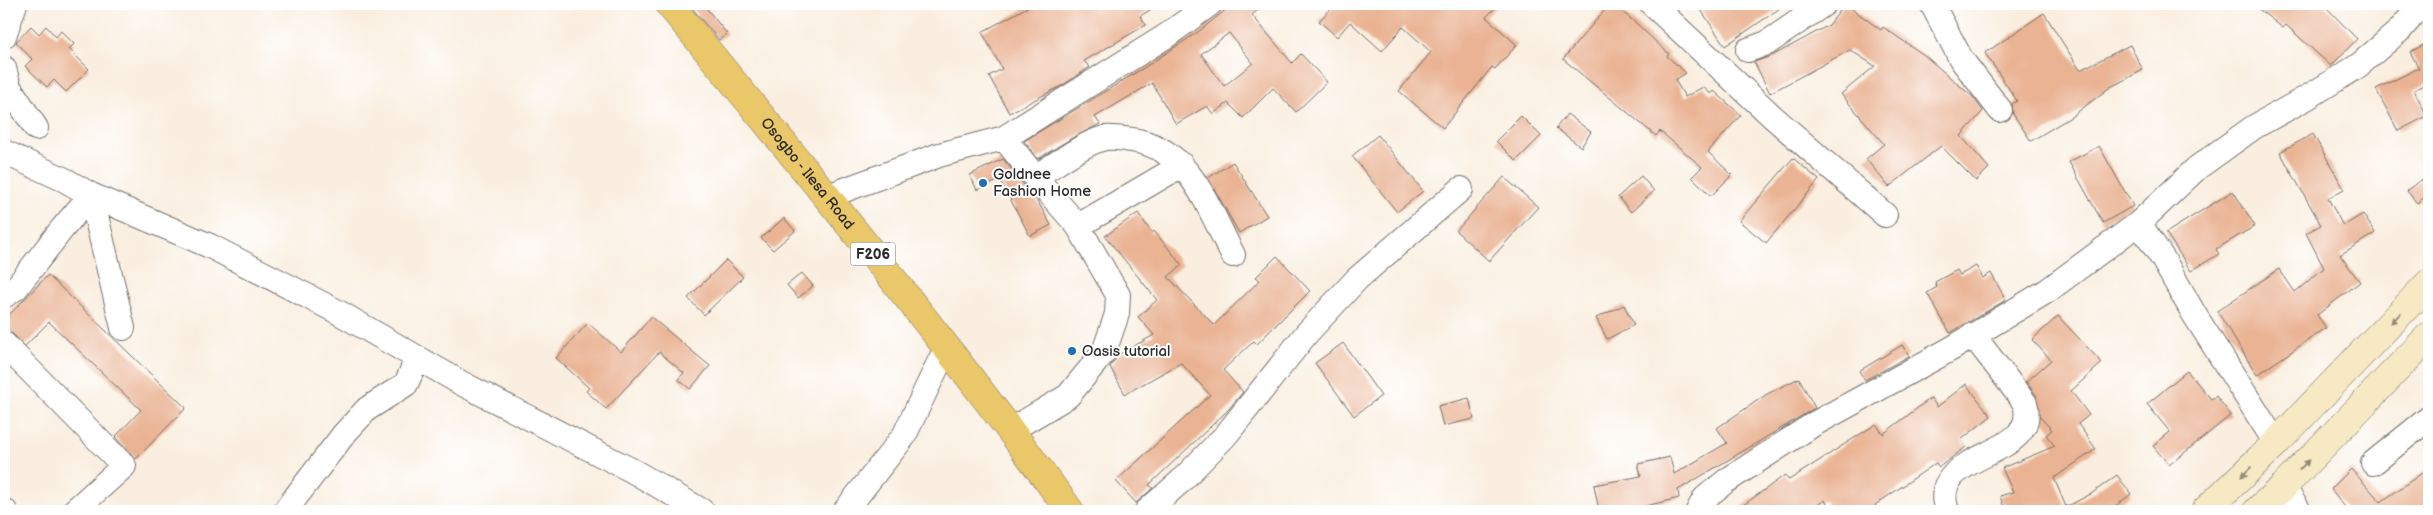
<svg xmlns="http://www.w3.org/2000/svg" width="2433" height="515" font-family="'Balsamiq Sans',sans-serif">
  <rect width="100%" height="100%" fill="#fff"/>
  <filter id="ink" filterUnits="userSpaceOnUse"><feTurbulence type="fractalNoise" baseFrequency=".02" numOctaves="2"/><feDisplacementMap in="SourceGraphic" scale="10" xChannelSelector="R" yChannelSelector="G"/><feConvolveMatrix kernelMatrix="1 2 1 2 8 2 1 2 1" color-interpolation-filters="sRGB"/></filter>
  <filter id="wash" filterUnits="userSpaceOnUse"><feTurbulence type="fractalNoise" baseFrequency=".0096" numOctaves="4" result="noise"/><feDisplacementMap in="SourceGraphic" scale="20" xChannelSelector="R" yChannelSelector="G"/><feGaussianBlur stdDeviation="1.12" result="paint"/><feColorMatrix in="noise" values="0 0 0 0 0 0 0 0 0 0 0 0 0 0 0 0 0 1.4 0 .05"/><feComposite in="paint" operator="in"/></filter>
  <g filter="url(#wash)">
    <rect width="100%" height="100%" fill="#f9eedf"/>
    <g id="blocks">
      <path fill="#eab494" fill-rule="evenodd" d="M697,4H703L727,34L719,40L692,8Z
        M1033,4H1161L1140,16L1146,25L1084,61L1090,67L1063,85L1009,113L989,76L1002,69L982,32Z
        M1233,4H1265L1252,15L1292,63L1301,54L1327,82L1296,112L1273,88L1243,118L1228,103L1213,114L1207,106L1176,124L1152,83L1095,117L1100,124L1072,138L1038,159L1024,141L1145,67L1198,32ZM1229,33L1253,63L1224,86L1201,54Z
        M1335,4H1499L1486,17L1517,45L1495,69L1492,67L1443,128L1399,91L1431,52L1403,27L1382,51L1350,22L1337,37L1319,21Z
        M1610,4H1613L1637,24L1669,54L1667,56L1686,73L1675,80L1685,97L1703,87L1711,94L1714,91L1741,115L1708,152L1732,175L1711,196L1692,177L1702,167L1660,131L1656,136L1563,59Z
        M1697,4H1786L1725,46Z
        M1845,4L1881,30L1883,27L1924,55L1973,97L1983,111L1961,136L1989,168L1976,181L1941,146L1889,187L1866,159L1884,144L1841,94L1875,66L1850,50L1770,93L1754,62L1772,56L1829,25Z
        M2252,4H2323L2357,39L2331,66L2286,25L2283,28Z
        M2044,13L2080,70L2130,45L2143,70L2109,88L2071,117L2031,141L2013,114L2012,104L2017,101L1985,53Z
        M31,26L39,34L46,26L56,37L61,31L74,44L69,49L89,69L66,92L54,80L47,87L25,66L32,59L16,42Z
        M2429,42V86L2427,83L2414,90L2427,116L2398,131L2376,89L2419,68L2410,52Z
        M1567,114L1591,132L1581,147L1556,128Z
        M1521,116L1541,136L1516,161L1496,141Z
        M2313,134L2344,189L2328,198L2343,226L2363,214L2375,233L2340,255L2360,282L2317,315L2326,328L2257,375L2217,311L2279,269L2295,292L2324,268L2306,233L2321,225L2280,152Z
        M1378,135L1423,191L1397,212L1352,156Z
        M2099,146L2133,206L2103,223L2069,162Z
        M1793,158L1819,180L1766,243L1739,221Z
        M1003,159L1038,202L1051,225L1030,236L1000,180L977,190L970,175Z
        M1233,162L1267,216L1239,233L1208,178Z
        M2429,174V194L2417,203L2407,191Z
        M1641,176L1654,191L1631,212L1618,197Z
        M1504,177L1538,207L1489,261L1456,231Z
        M2233,191L2255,226L2216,249L2219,254L2191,271L2166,233Z
        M1138,213L1152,233L1154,231L1182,265L1168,277L1214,325L1260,280L1256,277L1277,256L1310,291L1257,344L1254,341L1223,370L1243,392L1228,410L1149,485L1153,488L1136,503L1116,481L1210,395L1181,363L1125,394L1110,367L1118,355L1154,335L1138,317L1157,300L1105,236Z
        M784,218L795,231L773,250L761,238Z
        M726,260L743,277L704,315L688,298Z
        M1976,266L1983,278L1991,273L2006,300L1950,333L1927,293L1937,287L1935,282L1957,270L1960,275Z
        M802,273L813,286L798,298L787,285Z
        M48,275L186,408L136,459L115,437L141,410L49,322L25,346L13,334L4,331V320Z
        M1624,305L1634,325L1607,339L1596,318Z
        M2058,316L2102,363L2071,391L2089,415L2078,424L2096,449L2054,478L2066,507L2091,494L2117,475L2131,494L2109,511H2005L2000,496L2013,492L2002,468L2055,446L2046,435L2052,430L2039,416L2036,395L2026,382L2051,360L2032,340Z
        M651,317L710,366L690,389L678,379L684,373L659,352L606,409L586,391L589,388L556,358L588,323L621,352Z
        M1343,343L1381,396L1354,416L1315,363Z
        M1902,345L1909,356L1865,380L1859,371Z
        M2187,371L2211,399L2216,396L2231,415L2169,465L2153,446L2170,432L2147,404Z
        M1799,378L1815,408L1678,490L1679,498L1637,508L1638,511H1599L1594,485L1641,476L1638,464L1670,457L1674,474L1727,443L1717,428L1767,394Z
        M1966,384L1991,416L1961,440L1966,447L1939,467L1936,463L1875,505L1878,511H1830L1825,500L1807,511H1735L1785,475L1789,480L1876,424L1883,434L1931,398L1937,407Z
        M1469,398L1474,419L1443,426L1438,406Z
        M2429,468V511H2348L2331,489L2351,469L2381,502Z"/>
    </g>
  </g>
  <g filter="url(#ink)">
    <use href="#blocks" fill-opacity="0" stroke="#736f6a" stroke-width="1"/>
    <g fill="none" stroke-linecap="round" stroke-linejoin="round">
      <defs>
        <path id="street" d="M1652,4L1773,117L1885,215
          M1932,4L1961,59L2000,110
          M4,36L15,4
          M1748,50L1767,43L1824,4
          M4,68L9,87L36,128
          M1004,138L1035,177L1078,226L1118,295L1117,314L1104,352L1068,396L1011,430
          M4,152L65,180L91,195L210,246L338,312L461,383L633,471L702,511
          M1035,177C1054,166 1083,143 1105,138C1113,137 1124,139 1132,140C1191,148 1208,209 1233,255
          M91,195L123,328
          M828,196L939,155L1004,138L1166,36L1210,4
          M2139,223L2163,259L2194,314L2276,443
          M1078,226L1182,165
          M4,296L16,288L62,229L91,195
          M4,344L124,466L74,511
          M2373,463L2429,418
          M2283,487L2299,511
          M4,510L5,511
          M285,511L344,434L367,409L406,384L417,359
          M845,511L904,436L946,348
          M1147,511L1181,481L1226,435L1307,333L1357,279L1461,189
          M1698,511L1705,498L1726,481L1814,424L1951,349L2047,291L2139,223L2197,168L2254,127L2308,97L2358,66L2400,30L2422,4
          M1947,511C1925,449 2042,461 2025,403L1973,335"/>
        <path id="secondary" d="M2205,511L2276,443L2429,283
          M2257,511L2283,487L2429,336"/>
        <g id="primary">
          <path id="s1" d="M669,4C806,170 943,337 1070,511"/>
        </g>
      </defs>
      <use href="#street" stroke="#736f6a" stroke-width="26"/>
      <use href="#secondary" stroke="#736f6a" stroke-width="29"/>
      <use href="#primary" stroke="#736f6a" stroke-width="29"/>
      <use href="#street" stroke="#fff" stroke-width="24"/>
      <use href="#secondary" stroke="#f7e9c3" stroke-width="28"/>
      <use href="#primary" stroke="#eac769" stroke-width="28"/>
    </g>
    <defs><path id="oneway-solid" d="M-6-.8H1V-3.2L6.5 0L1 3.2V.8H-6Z" transform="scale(1.25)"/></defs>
    <g fill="#918a77">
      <use href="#oneway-solid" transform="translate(2396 318) rotate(134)"/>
      <use href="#oneway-solid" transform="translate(2304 465) rotate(-46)"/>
      <use href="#oneway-solid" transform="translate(2246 472) rotate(136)"/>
    </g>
  </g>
  <g fill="#1f6fb2" stroke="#fff" stroke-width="2">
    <circle cx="983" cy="183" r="5"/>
    <circle cx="1072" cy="351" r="5"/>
  </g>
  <g text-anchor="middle" stroke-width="4" stroke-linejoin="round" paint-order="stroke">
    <rect fill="#fff" stroke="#6b6b6b" stroke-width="1" x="850.5" y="242.5" width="45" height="23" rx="4"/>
    <g font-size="14" font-weight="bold" fill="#2b2b2b">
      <text x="873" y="259">F206</text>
    </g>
    <g font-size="15" fill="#2b2b2b" stroke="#fff">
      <text dy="5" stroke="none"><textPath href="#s1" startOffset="219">Osogbo - Ilesa Road</textPath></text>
    </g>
    <g font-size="15" fill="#2b2b2b" stroke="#fff" text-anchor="start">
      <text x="993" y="179">Goldnee<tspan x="993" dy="17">Fashion Home</tspan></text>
      <text x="1082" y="356">Oasis tutorial</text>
    </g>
  </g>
  <rect width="2433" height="515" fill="none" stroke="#fff" stroke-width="20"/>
</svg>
